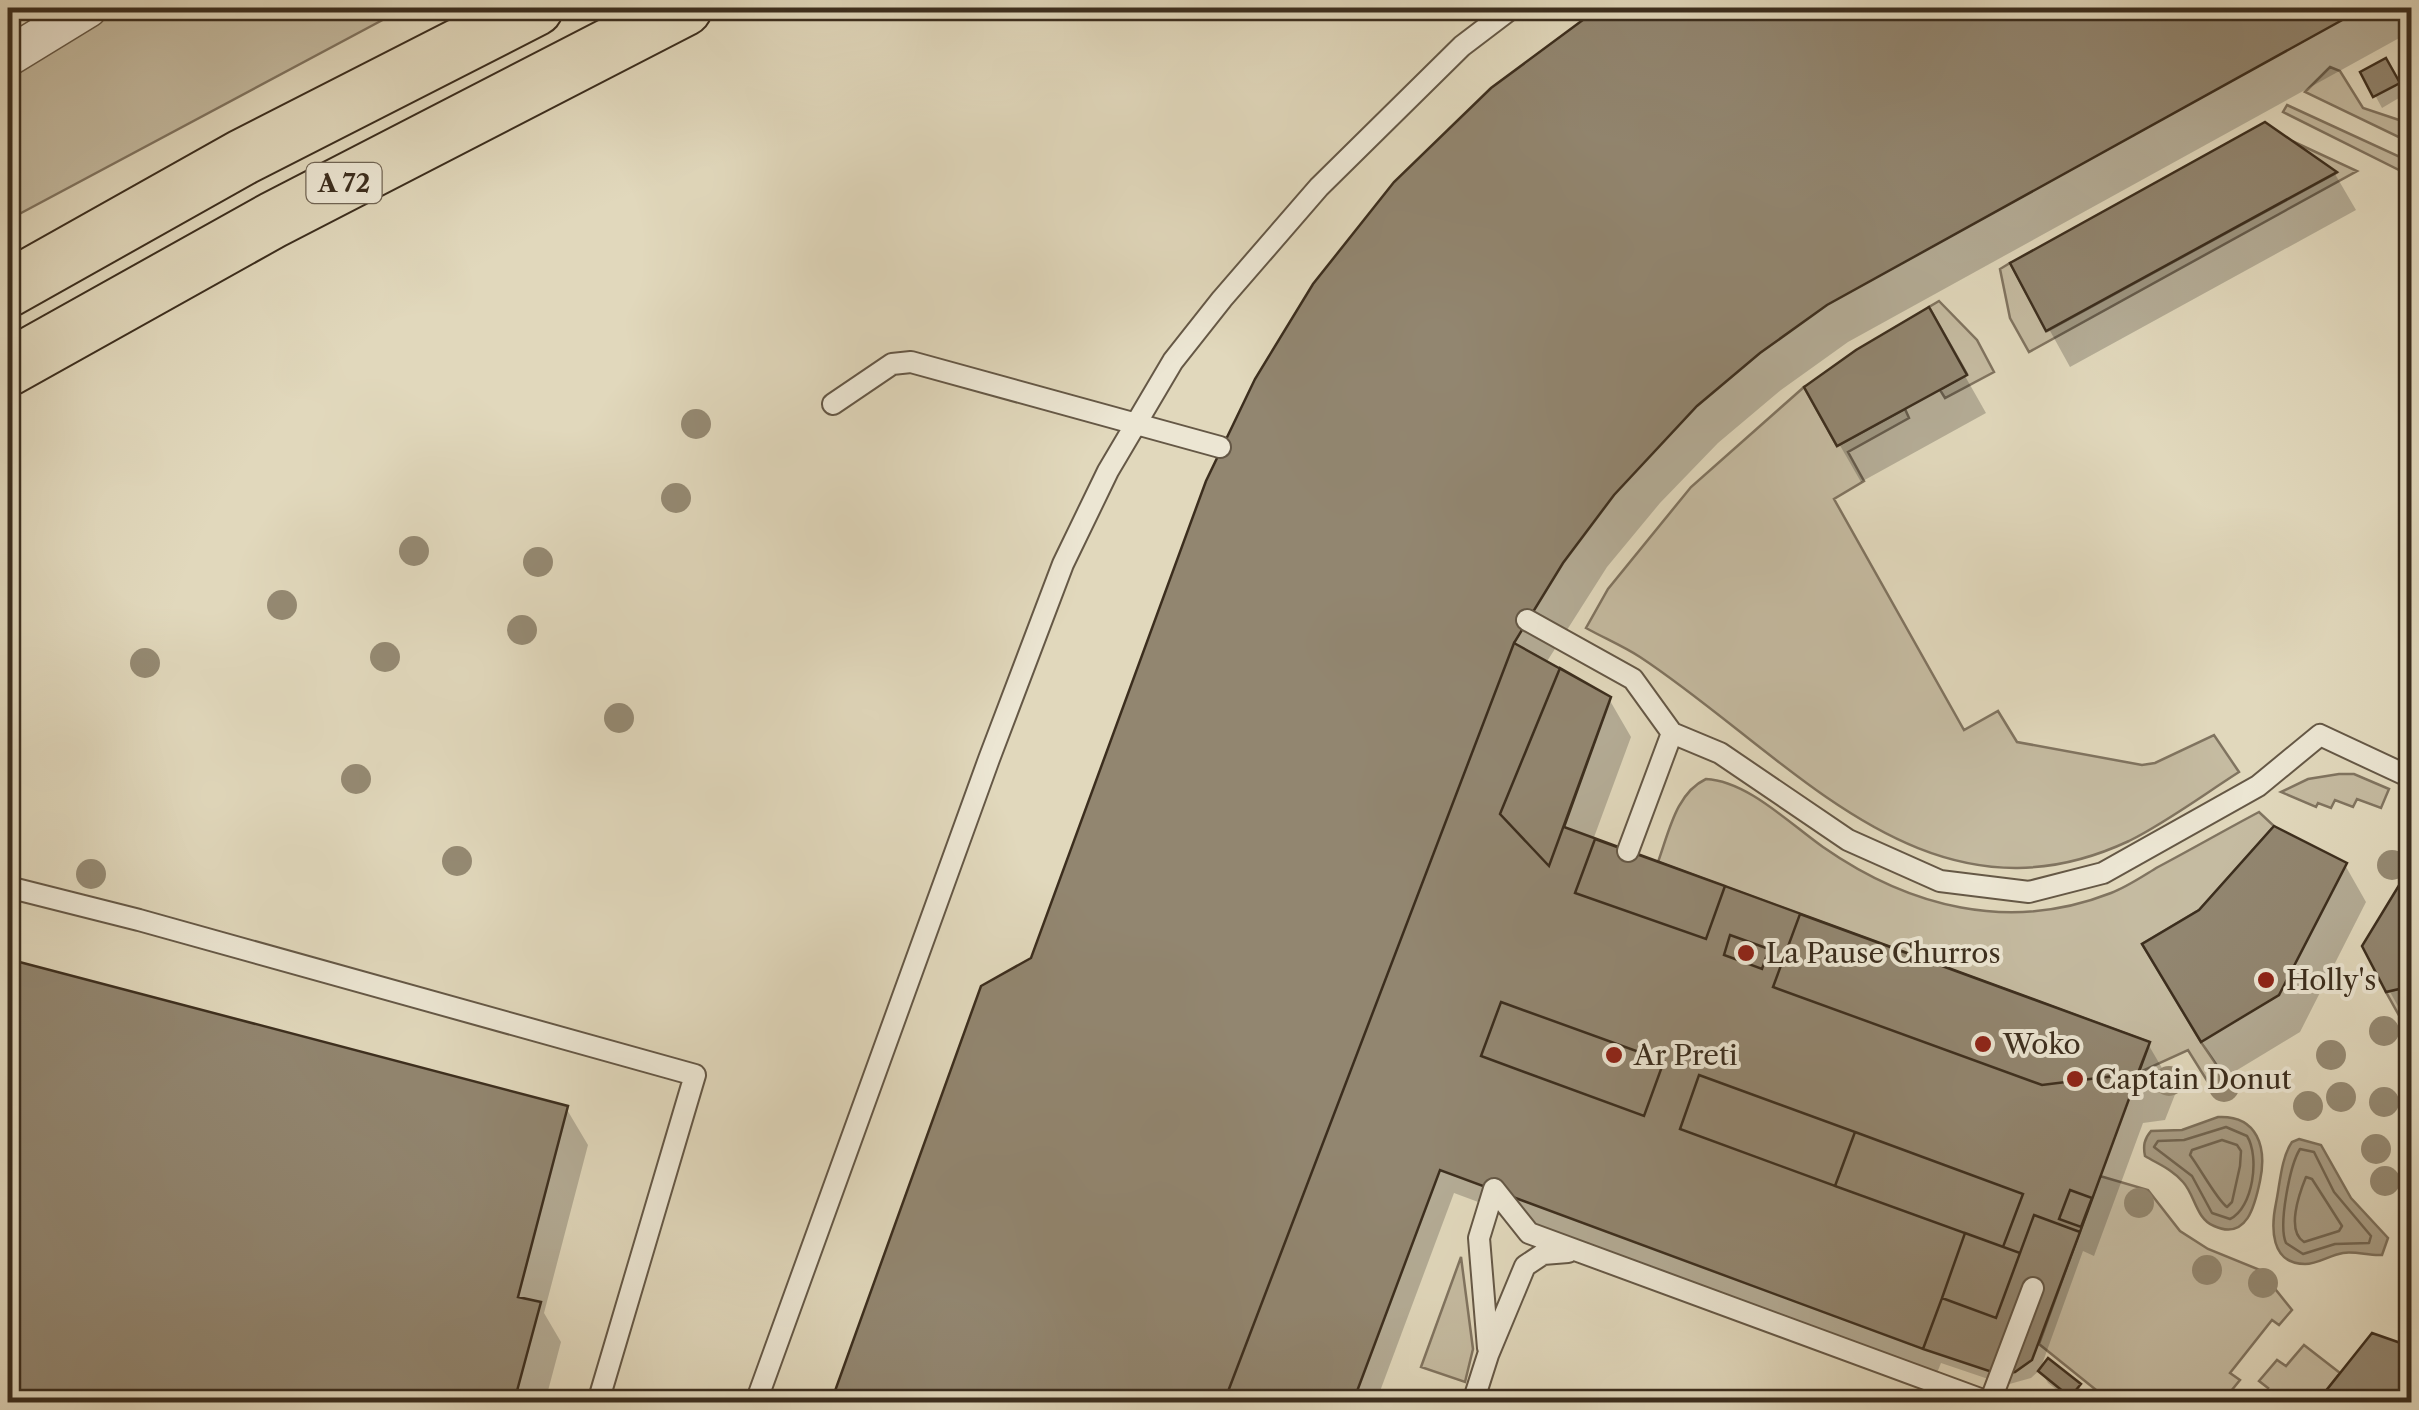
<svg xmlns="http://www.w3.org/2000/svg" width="2419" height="1410" font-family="'Libre Caslon Text',serif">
  <rect width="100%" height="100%" fill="#e1d8bc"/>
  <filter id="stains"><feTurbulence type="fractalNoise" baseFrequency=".002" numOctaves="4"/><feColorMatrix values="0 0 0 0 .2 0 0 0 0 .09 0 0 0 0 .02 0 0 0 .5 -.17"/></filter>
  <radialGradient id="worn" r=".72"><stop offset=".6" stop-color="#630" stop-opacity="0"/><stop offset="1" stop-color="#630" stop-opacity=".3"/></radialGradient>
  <path fill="#c5bba1" stroke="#807460" stroke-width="2.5" d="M119,8H405L8,220V78Z
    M2330,67L2340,71L2363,108L2411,124V143L2305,92Z
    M2287,105L2411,162V176L2283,112Z
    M2292,141L2357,171L2029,352L2010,318L2000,269L2010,263L2047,331L2336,173Z
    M1939,301L1977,340L1994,372L1945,398L1940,390L1967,374L1929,307Z
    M1804,387L1837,446L1905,409L1909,418L1848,452L1864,481L1834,499L1964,730L1998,711L2017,742L2142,765L2155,763L2214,735L2239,772C2203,795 2167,822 2129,841C1926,936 1792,757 1640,657C1623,646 1604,638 1586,628L1608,589L1691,487Z
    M2339,774H2354L2389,789L2381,808L2357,799L2353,807L2335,800L2331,808L2318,803L2316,807L2281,792L2308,779Z
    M1706,779C1747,781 1789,823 1823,847C1909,907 2009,933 2111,893C2127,887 2143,876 2158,867C2192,849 2225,830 2259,812L2274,826L2199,910L2142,944L2201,1042L2224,1076L2237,1081L2232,1095L2211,1087L2188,1050L2138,1073L2149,1042L1658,862C1669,832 1676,793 1706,779Z
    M2411,986V1037L2386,992Z
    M2100,1176L2148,1190L2180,1231L2208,1249L2260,1270L2292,1310L2279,1325L2272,1320L2230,1373L2240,1380L2222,1402H2111L2039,1344Z
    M1461,1257L1473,1349L1465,1382L1421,1367Z
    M2304,1345L2340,1373L2317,1402H2257L2268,1388L2259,1381L2277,1360L2286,1366Z"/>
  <path fill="#a99e86" stroke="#7d715c" stroke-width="2.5" d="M2218,1117C2258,1115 2267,1148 2260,1181C2255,1205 2247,1241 2214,1226C2196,1219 2195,1195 2183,1182C2172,1169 2158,1164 2145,1156C2143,1146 2144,1139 2151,1131L2182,1130Z
    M2299,1139L2321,1145L2351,1198L2388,1238L2382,1255C2369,1256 2356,1251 2343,1253C2330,1255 2318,1264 2305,1264C2270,1264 2271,1227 2276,1203C2280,1184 2281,1158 2292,1142Z"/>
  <path fill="#0003" d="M8,8H12L27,42L8,51Z
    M1605,8H2412V31L1848,342L1781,390L1718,443L1660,503L1607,567L1546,663L1609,699L1631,737L1593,840L2148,1044L2176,1092L2165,1120L2143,1123L2094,1256L2083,1251L2040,1370L2031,1378L2006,1385L1941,1363L1937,1373L1454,1193L1376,1402H833L888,1245L1033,960L1492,90L1583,20Z
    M2385,61L2404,95L2382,108L2363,73Z
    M2265,125L2335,174L2356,210L2070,367L2013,264Z
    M1928,311L1986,413L1861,482L1807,388Z
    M2345,865L2366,902L2300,1032L2224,1078L2146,945Z
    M2412,869V1028H2410L2389,990Z
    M8,961L566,1108L588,1145L544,1313L561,1342L545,1402H8Z
    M2041,1371L2079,1386L2085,1397L2086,1395L2097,1402H2072L2048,1383Z"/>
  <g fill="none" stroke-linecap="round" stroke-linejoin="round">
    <path stroke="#726652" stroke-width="2.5" d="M2226,1127L2247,1136C2260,1157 2253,1208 2230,1219L2212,1213L2192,1176L2154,1147L2158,1141L2184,1140Z
      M2222,1140L2237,1145L2241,1151L2240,1166L2232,1202L2227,1207C2217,1200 2200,1168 2190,1155L2192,1150Z
      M2300,1149L2314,1152L2334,1192L2371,1236L2369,1243L2335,1244L2303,1254L2286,1243C2278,1225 2290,1165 2300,1149Z
      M2306,1177L2312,1179L2342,1226L2339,1231L2304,1242C2286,1231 2299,1194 2306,1177Z"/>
  </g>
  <path fill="#928670" stroke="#3c2e1e" stroke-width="2.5" d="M1599,8H2364L1827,305L1760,353L1697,406L1614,495L1563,563L1514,643L1224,1402H831L981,986L1031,958L1206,481L1255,379L1313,284L1394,182L1491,88Z
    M2386,58L2400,83L2373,97L2360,72Z
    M2265,122L2337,172L2046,331L2010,263Z
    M1929,307L1967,375L1837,446L1804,387L1856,350Z
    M1514,643L1611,697L1564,827L2150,1042L2080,1232L2034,1215L1996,1318L1942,1298L1923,1349L1440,1170L1353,1402H1224Z
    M1560,668L1611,697L1549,866L1500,814Z
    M2274,826L2347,863L2279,995L2201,1042L2142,944L2199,910Z
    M1595,839L1725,886L1706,939L1575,893Z
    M2412,864V986L2386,992L2362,946Z
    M1800,914L2150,1042L2138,1073L2042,1085L1773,987Z
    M1730,935L1769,949L1762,969L1724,955Z
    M8,959L568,1106L518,1297L541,1302L514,1402H8Z
    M1501,1002L1664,1061L1644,1116L1481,1056Z
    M1699,1075L1855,1132L1835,1186L1680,1129Z
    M1855,1132L2023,1194L2003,1247L1835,1186Z
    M2070,1190L2092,1198L2081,1227L2059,1219Z
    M2034,1215L2080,1232L2032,1360L2015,1372L1998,1374L1923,1349L1942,1298L1996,1318Z
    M1965,1233L2020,1253L1996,1318L1942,1298Z
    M2372,1333L2412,1347V1402H2317Z
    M2048,1358L2081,1384L2070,1397L2038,1371Z
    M2086,1391L2101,1402H2078Z"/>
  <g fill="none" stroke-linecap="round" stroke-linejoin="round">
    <defs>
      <path id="lane" d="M833,404L892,364L911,362L1220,447
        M1527,620L1633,679L1672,733L1720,753L1848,840L1940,881L2029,892L2103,873L2258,786L2320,735L2412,778
        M1628,851L1672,733
        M8,887L139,920L695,1075L598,1402
        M1494,1189L1529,1233L1988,1402
        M1488,1348L1479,1238L1494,1189
        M756,1402L989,759L1063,564L1108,471L1173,361L1222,299L1319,187L1462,46L1512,8
        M1473,1402L1488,1355L1525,1266L1543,1254L1568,1252
        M1990,1402L2033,1288"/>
      <path id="street" d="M8,57L88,8"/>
      <path id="highway" d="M8,289L243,157L535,8
        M8,368L273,220L684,8"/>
    </defs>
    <use href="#lane" stroke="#655846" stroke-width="24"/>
    <use href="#street" stroke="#655846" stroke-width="41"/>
    <use href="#highway" stroke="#3c2e1e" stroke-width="59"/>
    <use href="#lane" stroke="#ece6d3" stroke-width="20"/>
    <use href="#street" stroke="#ece6d3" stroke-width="38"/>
    <use href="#highway" stroke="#e1d8bc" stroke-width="55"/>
  </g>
  <g fill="#958a73">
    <circle cx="696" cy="424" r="15"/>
    <circle cx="676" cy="498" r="15"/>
    <circle cx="414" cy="551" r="15"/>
    <circle cx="538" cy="562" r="15"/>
    <circle cx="282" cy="605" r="15"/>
    <circle cx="522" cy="630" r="15"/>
    <circle cx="385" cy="657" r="15"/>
    <circle cx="145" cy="663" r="15"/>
    <circle cx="619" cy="718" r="15"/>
    <circle cx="356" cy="779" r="15"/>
    <circle cx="457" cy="861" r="15"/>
    <circle cx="2392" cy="865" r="15"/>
    <circle cx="91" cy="874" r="15"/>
    <circle cx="2384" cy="1031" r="15"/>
    <circle cx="2331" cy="1055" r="15"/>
    <circle cx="2169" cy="1081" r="15"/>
    <circle cx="2224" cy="1087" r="15"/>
    <circle cx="2341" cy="1097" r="15"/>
    <circle cx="2384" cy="1102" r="15"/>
    <circle cx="2308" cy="1106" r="15"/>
    <circle cx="2376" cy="1149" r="15"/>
    <circle cx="2385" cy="1181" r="15"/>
    <circle cx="2139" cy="1203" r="15"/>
    <circle cx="2207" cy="1270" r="15"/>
    <circle cx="2263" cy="1283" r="15"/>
  </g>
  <g fill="#8f2418" stroke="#ece6d3" stroke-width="4">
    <circle cx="1746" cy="953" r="10"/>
    <circle cx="2266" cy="980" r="10"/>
    <circle cx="1983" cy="1044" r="10"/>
    <circle cx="1614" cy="1055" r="10"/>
    <circle cx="2075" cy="1079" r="10"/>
  </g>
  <g text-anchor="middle" stroke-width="8" stroke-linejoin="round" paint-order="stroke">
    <rect fill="#ece6d3" stroke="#716554" stroke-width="2.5" x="306.5" y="163" width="75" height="40" rx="8"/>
    <g font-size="25" font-weight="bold" fill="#3c2e1e">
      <text x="344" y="192">A 72</text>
    </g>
    <g font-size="28" fill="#3c2e1e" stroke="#ece6d3" text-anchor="start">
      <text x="1766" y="963">La Pause Churros</text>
      <text x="2286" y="990">Holly's</text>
      <text x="2003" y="1054">Woko</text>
      <text x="1634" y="1065">Ar Preti</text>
      <text x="2095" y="1089">Captain Donut</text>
    </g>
  </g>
  <rect width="2419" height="1410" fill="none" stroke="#e1d8bc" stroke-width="40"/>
  <rect x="10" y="10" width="2399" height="1390" fill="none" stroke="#3c2e1e" stroke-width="5"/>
  <rect x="20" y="20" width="2379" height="1370" fill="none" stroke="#3c2e1e" stroke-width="2.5"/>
  <rect width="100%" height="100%" filter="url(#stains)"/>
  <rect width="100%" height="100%" fill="url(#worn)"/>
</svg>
